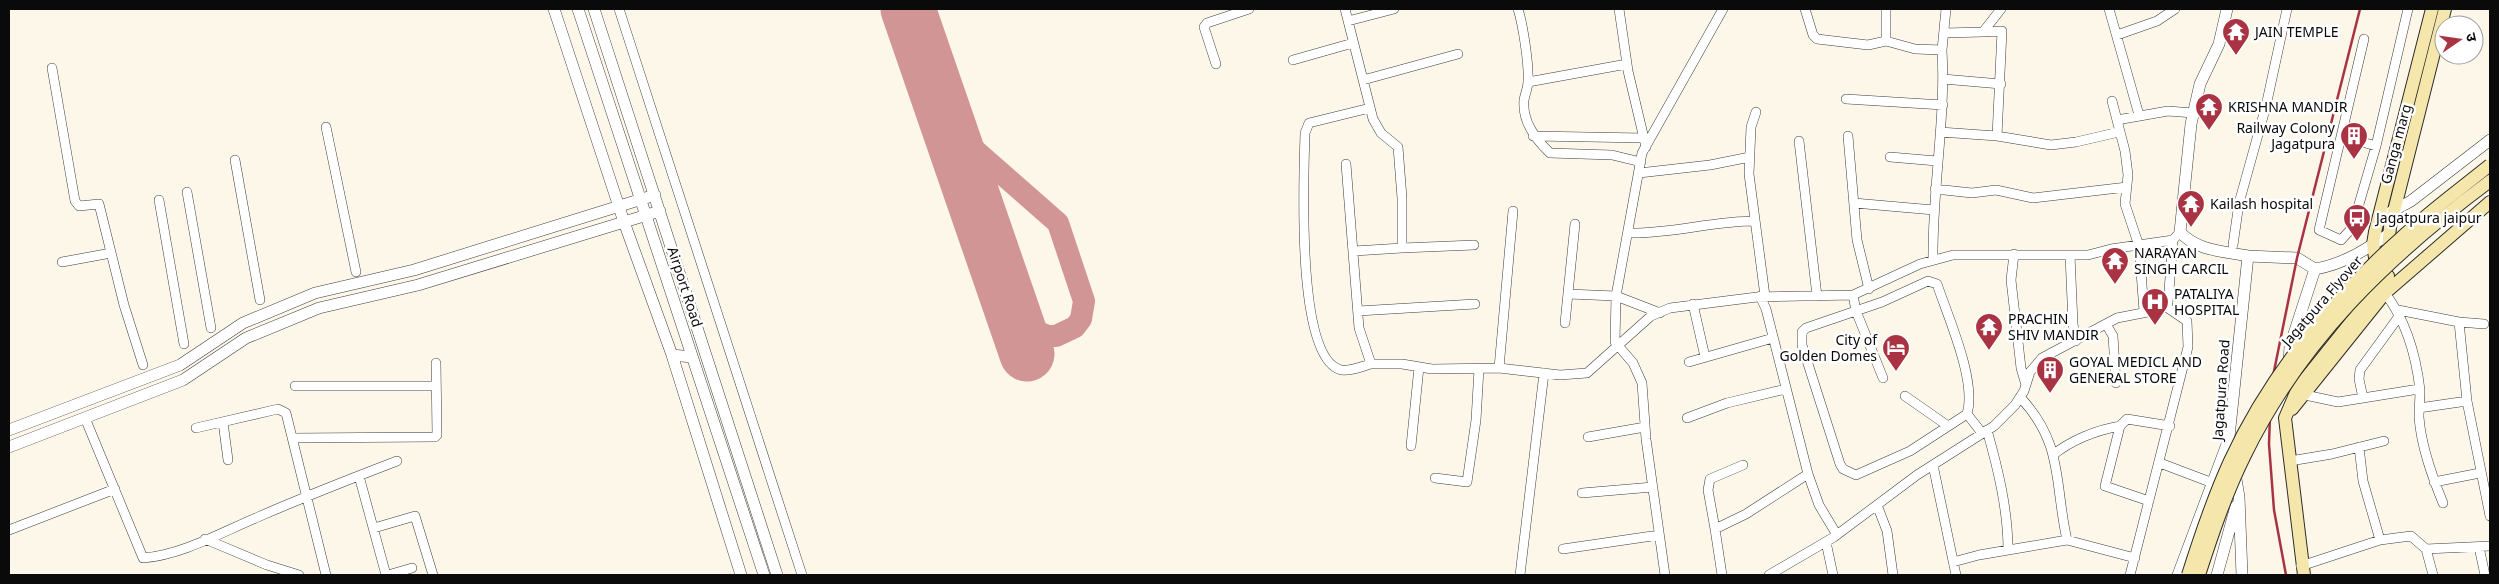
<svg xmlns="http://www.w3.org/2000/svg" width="2499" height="584" font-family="Georgia,'Noto Sans Devanagari',serif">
  <rect width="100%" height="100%" fill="#fcf7e9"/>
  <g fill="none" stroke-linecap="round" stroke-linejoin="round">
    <path stroke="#d29596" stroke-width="22" d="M909,9L920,42
      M938,96L948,121L960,137L1058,223L1084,301L1081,319L1075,327L1056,336H1048L1027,328L1012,307L987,241"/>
    <path stroke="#d29596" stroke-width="55" d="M908,9L1027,354"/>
    <defs>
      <path id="minor" d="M619,9L802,575
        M1345,9L1373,119L1381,133L1398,147L1402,198V248L1474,245
        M1518,9C1523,25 1529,64 1528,81C1528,88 1525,94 1524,100C1522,122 1535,139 1550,153L1612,155L1641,162
        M1619,9L1628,71L1646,147
        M1805,9L1813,35L1817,39L1868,45L1886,41
        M1886,9V41L1915,49L1942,50L1946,9
        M2109,9L2139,115
        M1348,21L1394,9
        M1983,32L2002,31L1997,136
        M1944,33L1983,32L2001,9
        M2117,35L2157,21L2175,9
        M2364,39L2319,230L2341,240L2352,228L2376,146L2408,9
        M1293,60L1353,43
        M1216,64L1204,27L1207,23L1249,9
        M52,68L75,201L79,206L99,204L124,305L143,365
        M1943,79L2001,84
        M1363,80L1458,54
        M1528,82L1627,64
        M1846,99L1943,105
        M2112,101L2125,151L2128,175L2125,204L2139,246L2144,311
        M1370,108L1309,123L1305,133C1304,173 1295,358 1341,370C1349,372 1363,366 1371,364
        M1756,112L1751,127L1749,174L1765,296
        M2117,120L2168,111L2193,113
        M326,127L356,272
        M1940,132L1997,136L2051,145L2076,142L2119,132
        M1533,136L1643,138
        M1848,136L1857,240L1869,289
        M2345,137L2376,146
        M1799,141L1817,296
        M1890,157L1937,161
        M235,160L260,300
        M1346,164L1359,328L1371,364H1402L1432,369L1499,368L1560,375L1587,373L1651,316L1670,308L1757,297L1853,295L1920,264L1953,255H2088L2111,249L2173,240L2180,232
        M1639,173L1710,165L1750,157
        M1935,189L1972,193L1996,190L2033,198L2127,187
        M187,192L211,328
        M159,200L184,344
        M1854,203L1934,210
        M1628,233C1671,234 1713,221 1755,221
        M2233,245L2239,203L2266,106L2287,9
        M1354,251L1402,248
        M2014,254L2011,280L2021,368L2026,385
        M2070,255L2073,324L2076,341
        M1933,260C1932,190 1946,120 1942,50
        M62,262L111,253
        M2385,293C2407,322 2416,355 2420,390C2420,399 2419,408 2419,417C2421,446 2432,476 2443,503
        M1568,294L1616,296L1660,313
        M1853,295L1856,311L1883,378
        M1760,296L1766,309L1808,474L1819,505L1837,535
        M1693,304L1705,357
        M2398,310L2459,322L2467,401L2490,516
        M1358,311L1475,304
        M2459,322L2484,324
        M1565,323L1575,224
        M2106,324L2113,336L2116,383
        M1689,362L1773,338
        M1499,368L1513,211
        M295,386H436
        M2305,395L2338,402L2419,389
        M1905,396L1948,426
        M2020,397C2064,444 2054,482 2067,540L2135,558
        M2363,398L2359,379L2360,370L2400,315
        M2419,408L2467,401
        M1967,414L1910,451L1856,475L1843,469L1840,464L1802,345V332L1806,328L1882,302L1928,281L1937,284C1948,317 1977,381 1967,414L1982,433
        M85,418L143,558C182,555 222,532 258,517C304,497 350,479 397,461
        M1687,418L1727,403L1786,389
        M223,422L228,460
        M196,428L278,409L286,413L326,575
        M1987,430C1998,469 2008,510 2008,550
        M1588,437L1645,427
        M292,438L435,437L437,435L436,363
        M1411,446L1419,367
        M2359,447L2363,481L2380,540
        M2053,455C2071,440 2097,430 2120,426
        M2290,461L2332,454L2384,441
        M2160,463L2218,485
        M1933,465L1956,575
        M359,476L386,575
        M1435,478L1467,482L1476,420L1479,369
        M2434,482L2480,473
        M1582,493L1653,487
        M2149,501L2105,486L2120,426L2127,419L2170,426
        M1877,505L1887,531L1893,575
        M374,528L415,516L433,575
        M1715,529L1708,490L1710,479L1743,465
        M9,530L115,489
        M205,539L267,565L299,575
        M1826,542L1833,575
        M2479,547L2485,575
        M1563,549L1659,535
        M1953,562L1979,555L2067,540
        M2301,566L2380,540L2411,536L2426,549
        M388,575L412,568
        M1520,575L1544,373
        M1665,575L1646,439L1642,383L1633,363L1615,342L1616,296L1642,153L1723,9
        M1722,575L1715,529L1746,514L1808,474
        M1769,575L1834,537L1917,475L1994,426L2015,405L2024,391L2030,372L2042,358L2117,318L2158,310L2168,303L2173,240
        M2130,575L2188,347L2187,321L2165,306
        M2433,575L2426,549L2490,546"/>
      <path id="tertiary" d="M554,9L624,222L672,355L692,357
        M578,9L764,575
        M594,9L777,575
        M2227,9L2219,44L2200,84L2191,124L2180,232C2197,251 2223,251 2248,256L2229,437L2239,497L2242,575
        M2389,213L2411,201L2490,140
        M2248,256L2297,258L2315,269
        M2315,269C2344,264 2365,250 2389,234
        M672,355L741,575
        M2289,363L2290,346L2315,269
        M9,430L180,365L243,323L315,293L414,270L655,195
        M9,447L183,380L246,338L319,308L418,285L660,211
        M2178,575L2229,439
        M2217,575L2236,506"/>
      <path id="secondary" d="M2387,259L2390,227L2445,9
        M2377,271L2373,244L2375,232L2432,9
        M2292,409L2385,293L2490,202
        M2304,575L2285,418L2298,388L2388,276"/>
    </defs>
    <use href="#minor" stroke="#3d3d3d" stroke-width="10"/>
    <use href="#tertiary" stroke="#3d3d3d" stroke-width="12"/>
    <use href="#secondary" stroke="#2c2c2c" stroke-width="14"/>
    <use href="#minor" stroke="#fff" stroke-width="9"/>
    <use href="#tertiary" stroke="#fff" stroke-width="11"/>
    <use href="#secondary" stroke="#f5e7ab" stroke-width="12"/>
    <path stroke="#a93342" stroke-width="2.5" d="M2286,575L2274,510L2269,444L2271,386L2297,258L2360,9"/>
    <defs>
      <path id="secondary-bridge" d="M2188,575C2200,537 2213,498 2230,461C2269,376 2332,299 2402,237C2430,211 2460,189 2490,165
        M2199,575C2212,535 2226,493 2245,455C2302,339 2388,257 2490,181"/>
    </defs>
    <use href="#secondary-bridge" stroke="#2c2c2c" stroke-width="14" stroke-linecap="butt"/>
    <use href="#secondary-bridge" stroke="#f5e7ab" stroke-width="12"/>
  </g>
  <defs>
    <symbol id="temple-pin" viewBox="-11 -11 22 30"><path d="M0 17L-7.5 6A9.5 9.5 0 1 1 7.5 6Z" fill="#a93342" stroke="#fff"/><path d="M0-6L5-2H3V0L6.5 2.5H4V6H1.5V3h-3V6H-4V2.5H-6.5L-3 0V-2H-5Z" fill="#fff"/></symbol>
    <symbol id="building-pin" viewBox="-11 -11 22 30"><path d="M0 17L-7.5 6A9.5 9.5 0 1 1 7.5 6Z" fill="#a93342" stroke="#fff"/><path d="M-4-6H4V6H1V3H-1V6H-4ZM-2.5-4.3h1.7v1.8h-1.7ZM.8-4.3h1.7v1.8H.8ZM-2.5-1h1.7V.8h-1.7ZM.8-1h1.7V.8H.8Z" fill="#fff"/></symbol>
    <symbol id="bus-pin" viewBox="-11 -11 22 30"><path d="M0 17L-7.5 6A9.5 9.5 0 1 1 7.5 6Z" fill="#a93342" stroke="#fff"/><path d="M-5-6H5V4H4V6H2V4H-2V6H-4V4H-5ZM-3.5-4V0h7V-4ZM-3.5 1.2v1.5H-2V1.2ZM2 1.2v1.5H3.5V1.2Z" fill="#fff"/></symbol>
    <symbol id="hospital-pin" viewBox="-11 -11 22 30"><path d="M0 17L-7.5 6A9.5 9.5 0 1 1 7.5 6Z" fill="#a93342" stroke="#fff"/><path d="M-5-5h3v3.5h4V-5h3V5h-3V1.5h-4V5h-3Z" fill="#fff"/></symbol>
    <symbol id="hotel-pin" viewBox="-11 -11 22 30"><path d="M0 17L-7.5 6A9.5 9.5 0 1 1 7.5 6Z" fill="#a93342" stroke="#fff"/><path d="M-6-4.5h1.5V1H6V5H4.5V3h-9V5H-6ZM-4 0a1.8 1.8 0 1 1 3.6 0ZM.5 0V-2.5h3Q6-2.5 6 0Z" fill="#fff"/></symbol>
  </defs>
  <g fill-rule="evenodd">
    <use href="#temple-pin" x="2220" y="16" width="32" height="43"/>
    <use href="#temple-pin" x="2193" y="91" width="32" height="43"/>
    <use href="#building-pin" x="2338" y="120" width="32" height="43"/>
    <use href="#temple-pin" x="2175" y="188" width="32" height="43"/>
    <use href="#bus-pin" x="2341" y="202" width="32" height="43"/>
    <use href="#temple-pin" x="2099" y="245" width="32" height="43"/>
    <use href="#hospital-pin" x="2139" y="286" width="32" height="43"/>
    <use href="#temple-pin" x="1973" y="311" width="32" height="43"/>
    <use href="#hotel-pin" x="1880" y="332" width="32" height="43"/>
    <use href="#building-pin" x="2034" y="354" width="32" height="43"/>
  </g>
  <g text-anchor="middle" stroke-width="5" stroke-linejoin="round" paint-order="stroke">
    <g font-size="14" fill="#0a0a0a" stroke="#fff" text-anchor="start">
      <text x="2255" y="37">JAIN TEMPLE</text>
      <text x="2228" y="112">KRISHNA MANDIR</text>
      <text x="2335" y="133" text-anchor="end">Railway Colony<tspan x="2335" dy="16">Jagatpura</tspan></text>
      <text x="2210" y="209">Kailash hospital</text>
      <text x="2376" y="223">Jagatpura jaipur</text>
      <text x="2134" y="258">NARAYAN<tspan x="2134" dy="16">SINGH CARCIL</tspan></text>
      <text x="2174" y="299">PATALIYA<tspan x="2174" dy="16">HOSPITAL</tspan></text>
      <text x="2008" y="324">PRACHIN<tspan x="2008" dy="16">SHIV MANDIR</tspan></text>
      <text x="1877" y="345" text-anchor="end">City of<tspan x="1877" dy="16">Golden Domes</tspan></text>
      <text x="2069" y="367">GOYAL MEDICL AND<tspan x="2069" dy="16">GENERAL STORE</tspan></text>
    </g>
    <g font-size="14" fill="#0a0a0a" stroke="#fff">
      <text transform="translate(2396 144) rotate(-75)" y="5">Ganga marg</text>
      <text transform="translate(685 287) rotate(72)" y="5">Airport Road</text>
      <text transform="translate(2322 301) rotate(-49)" y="5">Jagatpura Flyover</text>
      <text transform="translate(2221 390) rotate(-86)" y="5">Jagatpura Road</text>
    </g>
  </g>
  <rect width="2499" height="584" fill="none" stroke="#0a0a0a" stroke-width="20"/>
  <g transform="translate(2459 40) rotate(77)"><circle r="24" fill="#ffffff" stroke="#9d9d9d"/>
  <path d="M0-4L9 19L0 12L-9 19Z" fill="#a93342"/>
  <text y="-8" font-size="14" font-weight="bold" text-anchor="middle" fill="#0a0a0a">उ</text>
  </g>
</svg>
